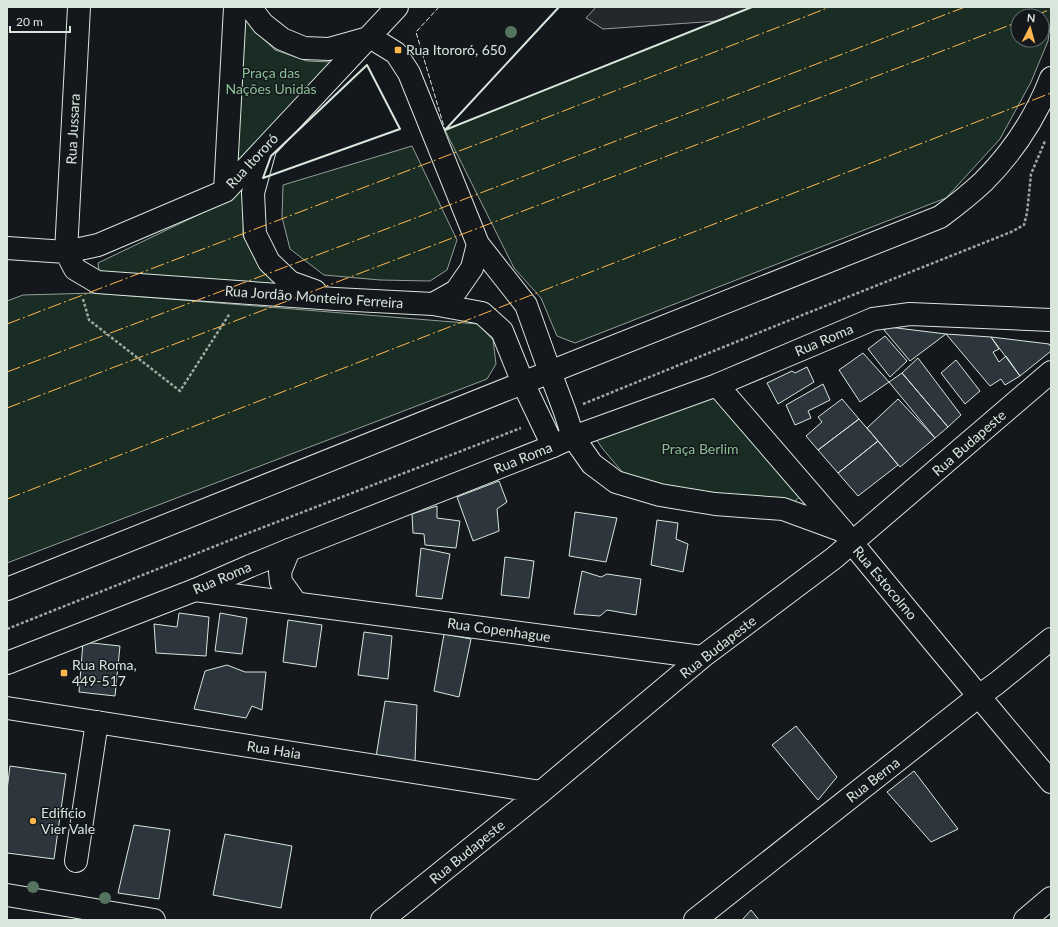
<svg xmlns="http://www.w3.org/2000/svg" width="1058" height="927" font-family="Lato,sans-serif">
  <rect width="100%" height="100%" fill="#14181c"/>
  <path fill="#1a2d24" stroke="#939e99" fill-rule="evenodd" d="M752,7H1051V19L1048,41L1031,82L1000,139L946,198L575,343L557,336L541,298L514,268L445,130ZM1018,16H1042V40H1018Z
    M244,15L251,27L275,50L307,61L330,62L237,162Z
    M412,146L457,240L447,270L430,281L380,280L324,275L290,249L282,217L283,185Z
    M244,185L243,236L261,270L285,287L99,271L98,263L231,199Z
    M95,293L478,324L493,340L496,364L487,379L7,563V301L23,295Z
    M716,392L803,494L794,502L728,501L629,480L602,448L594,436Z"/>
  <path fill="#24282b" stroke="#939e99" d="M596,7H752L718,21L603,29L586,18Z"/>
  <path fill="#2c363c" stroke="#d8e6dc" d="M889,327L946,334L910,361L884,330Z
    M946,334L991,337L999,349L993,352L999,362L1006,356L1020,376L1005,385L1001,379L990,386Z
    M885,336L907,361L890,377L868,349Z
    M991,337L1049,344L1051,347V351L1020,376Z
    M863,353L889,382L860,402L839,370Z
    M918,358L961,415L948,427L902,373Z
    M956,360L980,391L965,404L941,373Z
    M807,367L814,382L778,404L767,383L792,371L795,373Z
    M902,373L948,427L935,438L889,382Z
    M823,384L830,400L808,411L811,418L795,425L786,405Z
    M842,399L859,419L818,450L806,436L822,422L818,417Z
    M898,399L935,438L900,467L867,428Z
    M859,419L878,441L838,473L818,450Z
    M878,441L898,465L858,496L838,473Z
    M499,481L507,502L497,509L499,531L473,541L457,497Z
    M437,506V518L460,521L456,548L425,545L424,534L413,533L412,514Z
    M575,512L617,518L606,562L569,556Z
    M657,520L678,523L676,539L688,544L683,572L651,565Z
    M421,548L450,554L442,599L416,596Z
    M505,557L534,561L529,598L501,595Z
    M582,571L601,577L607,574L641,579L636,615L607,610L600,616L574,614Z
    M179,613L209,617L206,656L156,653L154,624L177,627Z
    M220,613L247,618L242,654L215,651Z
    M288,620L322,625L316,667L283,662Z
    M364,632L392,636L388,679L358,675Z
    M444,634L471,639L459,697L434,691Z
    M83,642L120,646L115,696L79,692Z
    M227,665L245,672H266L262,710L252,706L246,718L194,709L205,671Z
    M385,701L417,705L415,762L376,757Z
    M796,726L837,777L818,800L772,745Z
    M10,766L66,774L54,859L7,853V790Z
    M914,771L958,829L931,842L887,792Z
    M134,825L170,830L159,899L118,893Z
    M225,834L292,846L281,908L213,895Z
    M751,910L759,920H742Z"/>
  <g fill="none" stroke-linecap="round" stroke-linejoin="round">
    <defs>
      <path id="minor" d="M250,7L263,24L282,39L304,48L329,49L368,38
        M370,37L396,53L409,73L478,244L526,305L550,372L565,412L573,437L592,464L616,482L660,495L715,504L783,509L843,531
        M265,149L253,193L255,234L269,262L290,282L315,291
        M225,191L235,7
        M7,248L66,252L98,245L225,191L397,7
        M66,252L75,269L97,282L335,299L433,304L482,313L502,331L523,383L553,446
        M66,252L79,7
        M433,304L456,291L472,268L478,244
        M717,385L843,531L852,543C918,623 984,703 1051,782
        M289,550L280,572L281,582L296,603
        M7,589L550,372L940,217C955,206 969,195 983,182C1012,153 1036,117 1051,78
        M195,590L702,657
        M7,708L541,792
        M76,861L97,722
        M382,920L541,792L702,657L834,558L1051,372
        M695,920L979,696L997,683L1051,639
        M1025,920L1051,898"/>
      <path id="major" d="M7,663L195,590L250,566L289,550L553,446L573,437L717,385L873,319L910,314L1051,320
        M7,895L154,920"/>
    </defs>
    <use href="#minor" stroke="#d8e6dc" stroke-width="24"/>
    <use href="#major" stroke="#d8e6dc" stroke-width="24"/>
    <path stroke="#9da8a2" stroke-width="2.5" stroke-dasharray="3 2" stroke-linecap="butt" d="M83,299L89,320L180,391L230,313
      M583,404L795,318L1011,232L1024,225L1027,213L1031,174L1045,141
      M7,629L238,537L521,428"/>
    <use href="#minor" stroke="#14181c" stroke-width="22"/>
    <use href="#major" stroke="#14181c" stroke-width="22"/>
    <path stroke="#d8e6dc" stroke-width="1" stroke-dasharray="5 2" stroke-linecap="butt" d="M439,7L416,32L445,130"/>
    <path stroke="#d8e6dc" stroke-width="2" d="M367,65L400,129L263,178L271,156Z
      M446,129L559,7
      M445,130L752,7"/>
    <path stroke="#ffb74d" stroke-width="1" stroke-dasharray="14 3 2 3" stroke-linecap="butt" d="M1034,16L1051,9
      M7,324L548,117L830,7
      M7,372L410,220L965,7
      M7,408L1018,22
      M7,499L1051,93"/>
  </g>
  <g fill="#55745f">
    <circle cx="511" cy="32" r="6"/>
    <circle cx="33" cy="887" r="6"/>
    <circle cx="105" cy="898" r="6"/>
  </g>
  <g fill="#ffb74d" stroke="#14181c" stroke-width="1.5">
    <rect x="394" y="46" width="8" height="8" rx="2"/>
    <rect x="60" y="669" width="8" height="8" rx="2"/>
    <circle cx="33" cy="821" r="4"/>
  </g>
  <g text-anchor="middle" stroke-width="3" stroke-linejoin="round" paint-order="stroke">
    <g font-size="14" fill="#d8e6dc" stroke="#14181c" text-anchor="start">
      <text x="406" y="55">Rua Itororó, 650</text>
      <text x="72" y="670">Rua Roma,<tspan x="72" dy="16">449-517</tspan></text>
      <text x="41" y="818">Edifício<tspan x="41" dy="16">Vier Vale</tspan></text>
    </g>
    <g font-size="14" fill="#8ac095" stroke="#14181c">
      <text x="271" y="78">Praça das<tspan x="271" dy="16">Nações Unidas</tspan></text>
      <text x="700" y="454">Praça Berlim</text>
    </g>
    <g font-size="14" fill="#d8e6dc" stroke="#14181c">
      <text transform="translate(73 129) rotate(-87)" y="5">Rua Jussara</text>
      <text transform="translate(252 161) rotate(-47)" y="5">Rua Itororó</text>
      <text transform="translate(314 297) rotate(4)" y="5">Rua Jordão Monteiro Ferreira</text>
      <text transform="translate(824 340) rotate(-23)" y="5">Rua Roma</text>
      <text transform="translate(969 443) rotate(-41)" y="5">Rua Budapeste</text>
      <text transform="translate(523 458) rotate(-22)" y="5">Rua Roma</text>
      <text transform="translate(222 578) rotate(-23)" y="5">Rua Roma</text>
      <text transform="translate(885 583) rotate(50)" y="5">Rua Estocolmo</text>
      <text transform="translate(499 630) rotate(8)" y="5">Rua Copenhague</text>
      <text transform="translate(718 647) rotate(-38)" y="5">Rua Budapeste</text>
      <text transform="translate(274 750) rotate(9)" y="5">Rua Haia</text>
      <text transform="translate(873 780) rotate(-38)" y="5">Rua Berna</text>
      <text transform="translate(467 852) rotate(-39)" y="5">Rua Budapeste</text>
    </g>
  </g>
  <rect width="1058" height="927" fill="none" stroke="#d8e6dc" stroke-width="16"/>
  <g transform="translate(1030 28) rotate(6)"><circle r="19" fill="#14181c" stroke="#626a69"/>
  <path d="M0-3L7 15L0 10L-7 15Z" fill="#ffb74d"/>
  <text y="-6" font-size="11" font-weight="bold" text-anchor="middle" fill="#d8e6dc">N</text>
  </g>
  <path d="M10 26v6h60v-6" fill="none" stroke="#d8e6dc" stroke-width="2"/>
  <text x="16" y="26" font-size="12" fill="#d8e6dc" stroke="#14181c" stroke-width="3" paint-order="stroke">20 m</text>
</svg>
